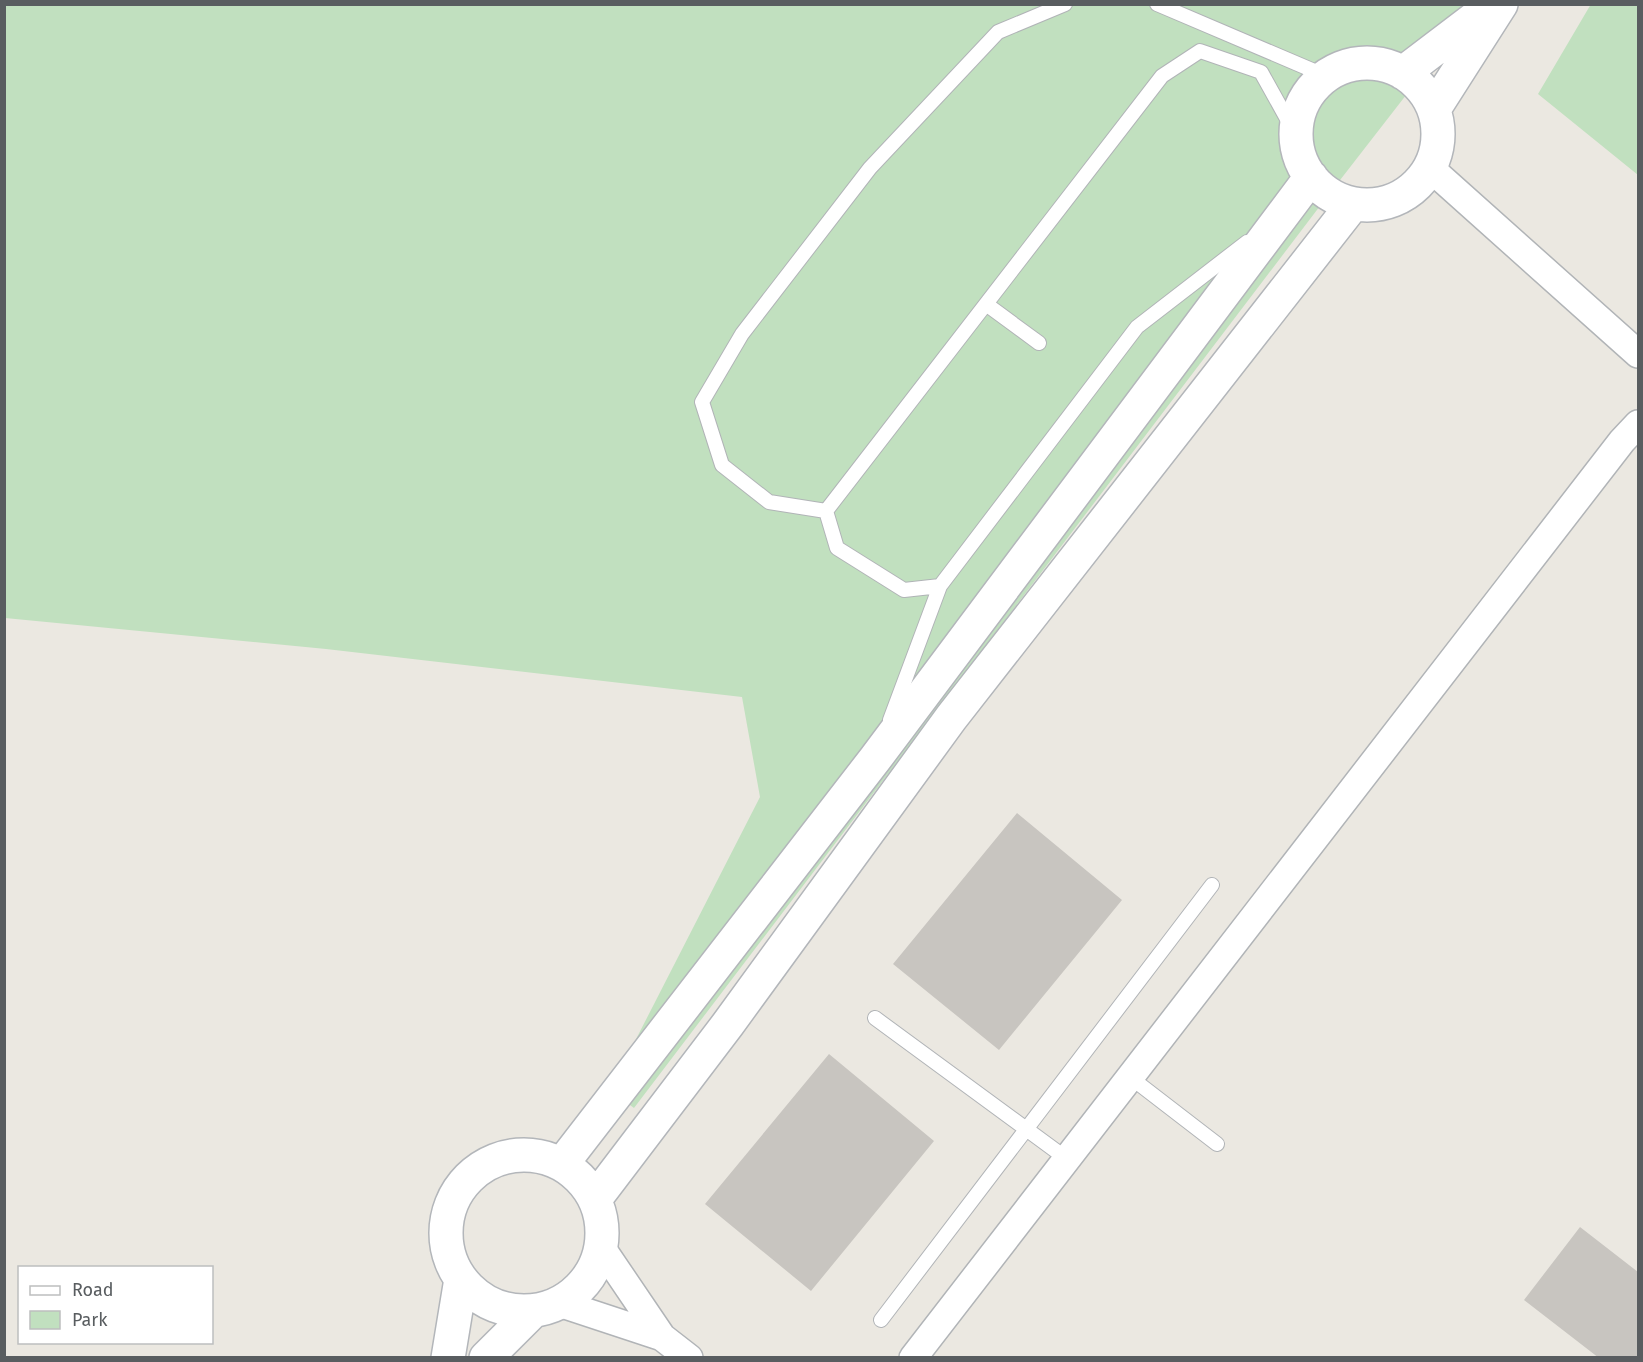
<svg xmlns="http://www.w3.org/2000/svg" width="1643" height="1362" font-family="'Fira Sans',sans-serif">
  <rect width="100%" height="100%" fill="#ebe8e1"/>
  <path fill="#c1e0bf" d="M1591,4L1638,5V175L1538,94Z
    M4,5H1476L1323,202L634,1108L610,1090L760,797L742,697L326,649L5,618Z"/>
  <path fill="#c8c5c0" d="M1017,813L1122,900L999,1050L893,964Z
    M829,1054L934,1141L811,1291L705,1204Z
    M1580,1227L1638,1272V1358H1599L1524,1300Z"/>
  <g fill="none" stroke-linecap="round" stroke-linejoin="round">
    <defs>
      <path id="lane" d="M1157,4L1326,76
        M986,304L1039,343
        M826,511L769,502L722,465L702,402L742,334L870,168L998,32L1065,4
        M940,586L904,590L837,548L826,511L1162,76L1200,51L1261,72L1296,135
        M890,720L940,586L1137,327L1247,242
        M875,1018L1067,1159
        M1130,1077L1217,1144
        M881,1320L1212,885"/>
      <path id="street" d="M1430,168L1638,354
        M601,1247L662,1337L689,1358
        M559,1303L662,1337
        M913,1358L1622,441L1638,424"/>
      <path id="secondary" d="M1296 134a71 71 0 1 1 142 0a71 71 0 1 1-142 0Z
        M1403,73L1491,6
        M1434,109L1501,4
        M446 1233a78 78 0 1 1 156 0a78 78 0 1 1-156 0Z
        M562,1164L875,759L1311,177
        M595,1199L728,1024L951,718L1353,204
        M448,1358L461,1279
        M486,1358L533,1311"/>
    </defs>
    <use href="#lane" stroke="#b1b4b7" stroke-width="16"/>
    <use href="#street" stroke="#b1b4b7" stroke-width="30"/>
    <use href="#secondary" stroke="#b3b6ba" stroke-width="36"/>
    <use href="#lane" stroke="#fff" stroke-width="14"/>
    <use href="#street" stroke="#fff" stroke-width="27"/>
    <use href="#secondary" stroke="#fff" stroke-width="33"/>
  </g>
  <rect width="1643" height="1362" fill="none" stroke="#595d60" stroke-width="12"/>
  <rect x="18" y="1266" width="195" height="78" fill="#ffffff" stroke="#bdbebf" stroke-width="1.5"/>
  <rect x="30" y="1286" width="30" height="9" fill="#ffffff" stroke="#bdbebf" stroke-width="1.5"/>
  <text x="72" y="1296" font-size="18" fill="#595d60">Road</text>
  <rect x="30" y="1311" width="30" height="18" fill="#c1e0bf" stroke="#bdbebf" stroke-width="1.5"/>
  <text x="72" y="1326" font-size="18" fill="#595d60">Park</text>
</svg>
